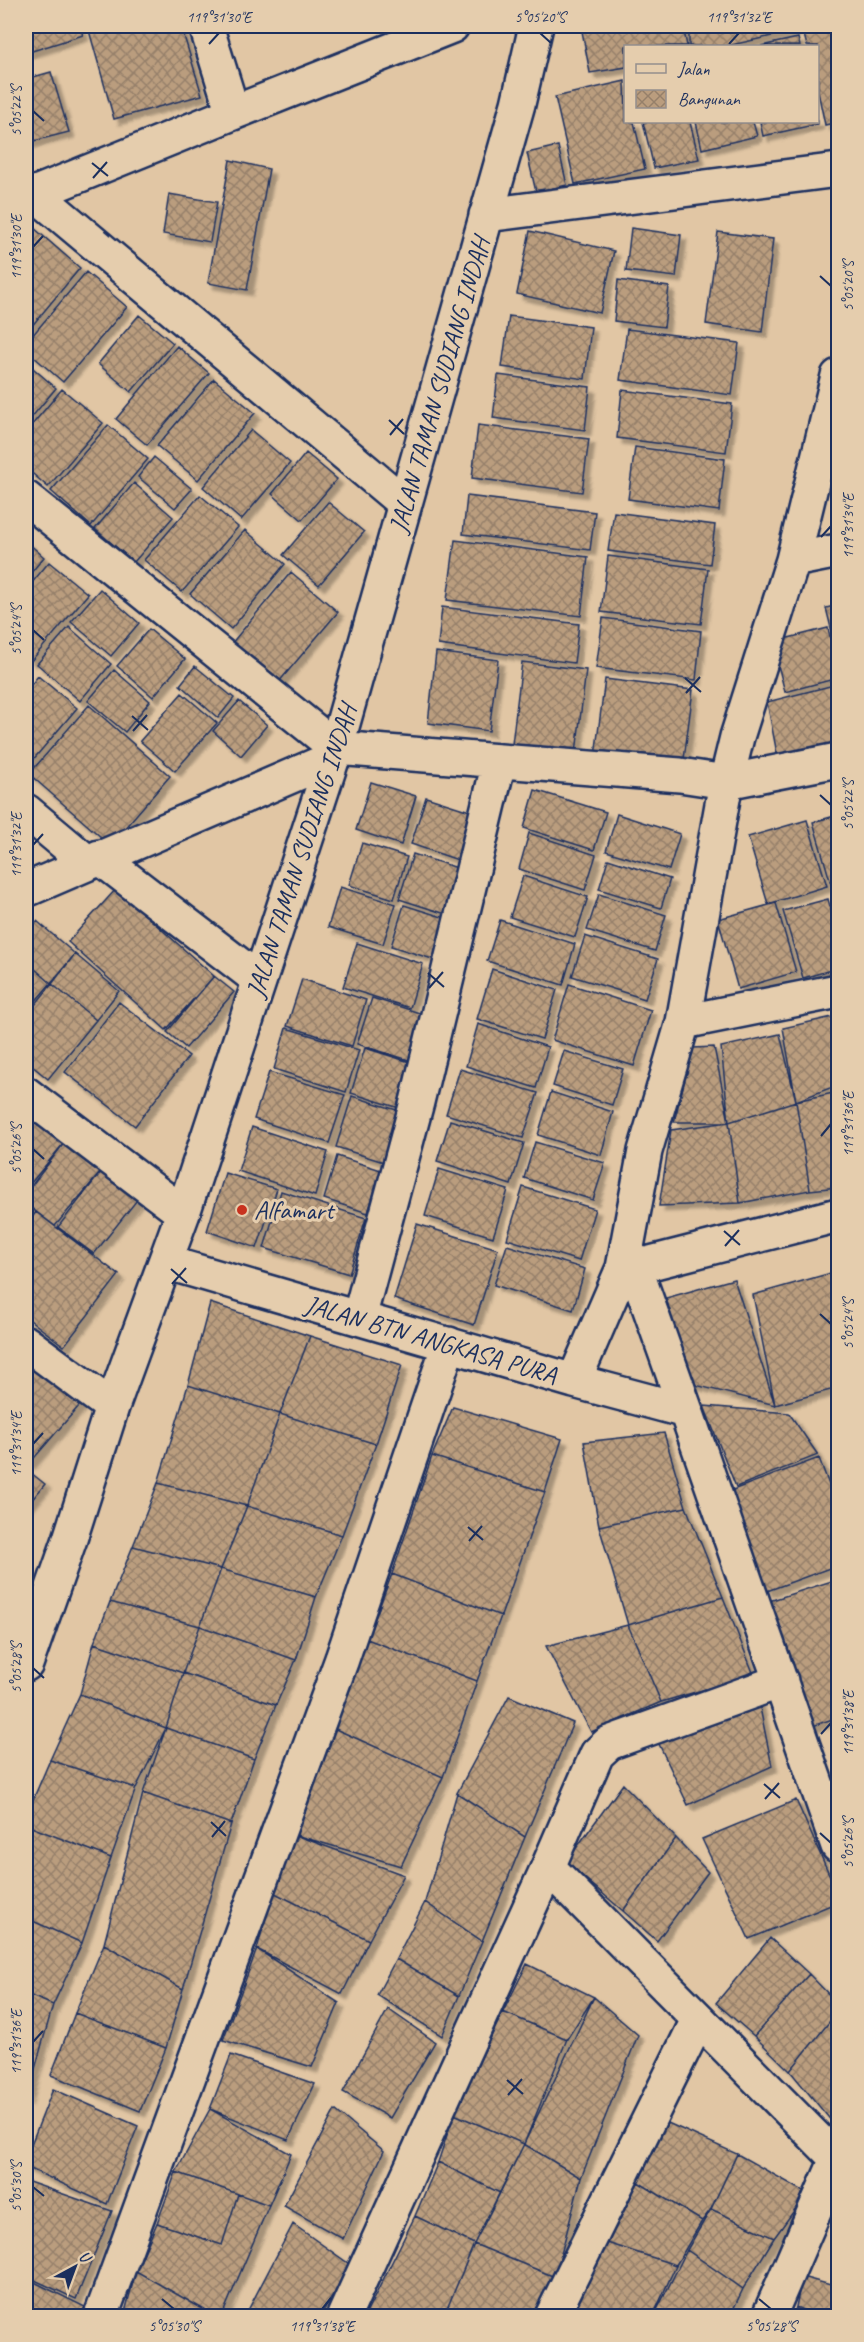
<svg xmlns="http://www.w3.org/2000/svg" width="864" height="2342" font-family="Caveat,sans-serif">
  <defs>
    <pattern id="building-cross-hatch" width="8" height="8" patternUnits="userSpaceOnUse" patternTransform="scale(1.5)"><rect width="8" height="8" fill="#ba9d7e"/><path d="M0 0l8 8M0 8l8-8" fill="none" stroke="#96806a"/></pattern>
    <filter id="shadow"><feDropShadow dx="5.5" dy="5.5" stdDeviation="1.5" flood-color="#0004"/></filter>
  </defs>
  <rect width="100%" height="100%" fill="#e1c6a4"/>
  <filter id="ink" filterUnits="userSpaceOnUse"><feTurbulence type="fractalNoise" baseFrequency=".0167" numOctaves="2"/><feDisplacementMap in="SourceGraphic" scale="12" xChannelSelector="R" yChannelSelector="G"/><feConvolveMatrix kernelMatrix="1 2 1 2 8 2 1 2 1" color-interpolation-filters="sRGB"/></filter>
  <g filter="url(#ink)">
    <path fill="url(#building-cross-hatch)" stroke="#1b2f5e" stroke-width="1.5" filter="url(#shadow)" d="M26,26H80L83,35L26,53Z
      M92,26H181L202,95L114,119L88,27Z
      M581,26H683L687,46H626V67L590,73Z
      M689,26H798L799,30L727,46H689Z
      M827,26H838V122L825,125L818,92V46H807L803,31Z
      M798,38L800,46H761Z
      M51,72L69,132L26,143V79Z
      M625,81L626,122H634L645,169L575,184L555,97Z
      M818,121V124L763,136L760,122Z
      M643,122H690L699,159L654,168Z
      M696,122H753L757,136L702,149Z
      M558,146L567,185L536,192L527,153Z
      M230,160L269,169L247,290L208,283Z
      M169,194L217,202L210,242L163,234Z
      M26,221L80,268L26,333Z
      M631,228L681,235L676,277L626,271Z
      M530,231L614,251L600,313L517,294Z
      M718,232L773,239L762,332L706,324Z
      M86,272L127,307L63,382L26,350V343Z
      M618,280L669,287L664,327L614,321Z
      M139,315L173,343L131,392L98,364Z
      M509,316L591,327L585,379L502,367Z
      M627,329L739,343L732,395L620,380Z
      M177,346L209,373L147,445L116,419Z
      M26,362L56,388L26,424Z
      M498,375L590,387L585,430L493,418Z
      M214,379L255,413L198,480L157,446Z
      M62,389L103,423L48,487L26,468V432Z
      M622,390L732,404L726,452L617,438Z
      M108,425L148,459L91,526L51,491Z
      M478,425L589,439L582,492L472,478Z
      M251,430L290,463L241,520L203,487Z
      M635,447L725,459L719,511L628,499Z
      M306,453L337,479L302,520L272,494Z
      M154,457L192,489L175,508L138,477Z
      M134,483L173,517L134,562L95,529Z
      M200,495L238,527L182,592L144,560Z
      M467,496L595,512L590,550L463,534Z
      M328,502L364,532L319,585L283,555Z
      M614,512L715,525L710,564L608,551Z
      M245,530L285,564L231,629L190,594Z
      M455,540L588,557L581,616L447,600Z
      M26,541L44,557L26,579Z
      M608,556L708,569L701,624L601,612Z
      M49,562L88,594L31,661L26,656V590Z
      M291,572L338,612L278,683L231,644Z
      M100,589L139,623L111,656L71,622Z
      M838,605V656L826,608Z
      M442,607L579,624L574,663L438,645Z
      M603,618L701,631L696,680L596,668Z
      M69,627L111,664L80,701L37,664Z
      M828,628L838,669V678L785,692L772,642Z
      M149,629L185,659L153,697L117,666Z
      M436,652L498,660L489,731L428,723Z
      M522,662L586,670L576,753L512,744Z
      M195,666L234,698L218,718L180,685Z
      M114,670L150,701L125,732L88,701Z
      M38,676L77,708L26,768V691Z
      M605,679L693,690L683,767L595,756Z
      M838,684V749L779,764L767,702Z
      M182,693L217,723L175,771L140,741Z
      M239,701L267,725L241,756L213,731Z
      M89,705L170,776L110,845L29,774Z
      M371,782L416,796L401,845L356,830Z
      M535,790L606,812L594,850L524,828Z
      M426,797L473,812L458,860L411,844Z
      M617,814L680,834L669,870L606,851Z
      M838,815V889L833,891L813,822Z
      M807,820L827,886L768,904L748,837Z
      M529,833L596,855L585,890L519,869Z
      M362,843L407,857L394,899L349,885Z
      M413,854L464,870L449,915L399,899Z
      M608,859L670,879L661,908L599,889Z
      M523,876L588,897L575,937L510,917Z
      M340,887L396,904L383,944L328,927Z
      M116,889L214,976L166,1030L68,942Z
      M599,894L666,915L655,951L587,930Z
      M828,899L838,935V968L803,978L783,911Z
      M776,903L796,972L738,989L718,919Z
      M404,905L455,921L442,962L391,946Z
      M500,920L575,944L563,985L487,961Z
      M37,921L75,954L51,983L26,961V934Z
      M585,936L658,959L645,999L572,976Z
      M357,943L423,964L410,1008L343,987Z
      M75,954L119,991L96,1020L52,984Z
      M26,961L51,983L26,1012Z
      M492,969L557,990L542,1039L477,1019Z
      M214,976L234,992L186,1048L167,1032Z
      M302,979L366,1000L352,1046L287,1026Z
      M52,984L96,1020L48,1079L26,1061V1016Z
      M569,984L651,1010L634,1066L552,1040Z
      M372,998L426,1015L412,1061L357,1044Z
      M119,1002L189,1056L135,1126L65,1072Z
      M837,1016L838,1085L796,1101L783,1028Z
      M478,1024L548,1047L536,1088L466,1066Z
      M286,1028L359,1050L346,1092L274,1069Z
      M780,1034L796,1101L729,1122L721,1047Z
      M714,1047L729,1122H674L693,1048Z
      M365,1048L419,1065L406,1110L351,1093Z
      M564,1051L623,1069L612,1105L553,1086Z
      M460,1069L538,1093L523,1138L446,1114Z
      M269,1072L345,1095L329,1143L254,1119Z
      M551,1092L613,1112L601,1155L538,1135Z
      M838,1092V1187L810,1190L796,1101Z
      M352,1096L406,1113L390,1164L336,1147Z
      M796,1101L810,1190L740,1203L729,1122Z
      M26,1104L68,1138L26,1189Z
      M450,1120L524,1143L511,1185L437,1161Z
      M729,1122L740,1203L659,1206L671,1130Z
      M252,1127L328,1152L315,1196L238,1171Z
      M68,1138L105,1167L55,1226L26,1204V1193Z
      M535,1142L605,1163L593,1200L524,1178Z
      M337,1156L381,1170L368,1213L324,1199Z
      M105,1167L141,1195L94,1254L58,1227Z
      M439,1169L508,1190L493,1237L425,1216Z
      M225,1173L277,1189L257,1248L207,1231Z
      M523,1187L595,1209L579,1261L507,1239Z
      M281,1191L366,1218L349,1274L264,1248Z
      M26,1204L36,1212L26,1226Z
      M36,1212L119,1275L64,1346L26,1317V1226Z
      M417,1224L498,1249L474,1325L394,1299Z
      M507,1245L585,1269L573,1310L494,1285Z
      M838,1271V1388L775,1405L753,1295Z
      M734,1279L775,1405L691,1384L666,1298Z
      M210,1303L310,1336L280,1414L188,1385Z
      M310,1336L402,1365L376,1444L280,1414Z
      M26,1348L85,1399L29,1464L26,1461Z
      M188,1385L280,1414L247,1506L158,1483Z
      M704,1406L789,1413L818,1455L736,1487Z
      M453,1407L562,1439L545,1492L432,1456Z
      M280,1414L376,1444L342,1535L247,1506Z
      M664,1433L686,1507L599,1526L584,1442Z
      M432,1456L545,1492L501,1616L392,1574Z
      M819,1458L838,1509V1565L767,1591L730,1491Z
      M26,1469L45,1484L26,1507Z
      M158,1483L247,1506L221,1569L133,1546Z
      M247,1506L342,1535L316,1597L221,1569Z
      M686,1507L723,1597L628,1625L599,1526Z
      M133,1546L221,1569L200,1626L110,1602Z
      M221,1569L316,1597L296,1660L200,1626Z
      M392,1574L501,1616L477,1681L367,1639Z
      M838,1579V1717L810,1727L769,1601Z
      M723,1597L754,1675L661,1702L628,1625Z
      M110,1602L200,1626L183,1673L94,1643Z
      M628,1625L661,1702L591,1732L546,1646Z
      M200,1626L296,1660L276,1705L183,1673Z
      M367,1639L477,1681L443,1777L331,1727Z
      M94,1643L183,1673L166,1728L80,1694Z
      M183,1673L276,1705L254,1759L166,1728Z
      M80,1694L166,1728L136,1788L50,1760Z
      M509,1696L573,1723L525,1837L457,1793Z
      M758,1698L772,1766L688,1805L657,1740Z
      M331,1727L443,1777L401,1866L292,1834Z
      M166,1728L254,1759L231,1824L143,1793Z
      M50,1760L136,1788L111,1858L26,1825V1816Z
      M623,1784L676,1838L623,1911L566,1862Z
      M143,1793L231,1824L183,1989L104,1944Z
      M457,1793L525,1837L482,1941L425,1902Z
      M796,1800L838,1894V1902L749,1939L702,1839Z
      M26,1825L111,1858L82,1943L26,1918Z
      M292,1834L404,1875L369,1940L273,1892Z
      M676,1838L708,1872L657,1941L623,1911Z
      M273,1892L369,1940L342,1994L257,1949Z
      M425,1902L482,1941L459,1996L396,1959Z
      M26,1918L82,1943L53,2005L26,1994Z
      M770,1938L809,1974L754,2036L716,2003Z
      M104,1944L183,1989L166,2048L75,2013Z
      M257,1949L339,2003L312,2067L223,2040Z
      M396,1959L459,1996L442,2036L377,1995Z
      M527,1964L594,1997L567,2039L503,2012Z
      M809,1974L838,2004V2011L790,2071L754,2036Z
      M26,1994L53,2005L35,2069L26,2065Z
      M594,1997L638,2035L581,2178L524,2144Z
      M388,2009L435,2042L390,2118L343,2092Z
      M838,2011V2129L790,2071Z
      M503,2012L567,2039L524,2144L454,2114Z
      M75,2013L166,2048L140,2111L51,2075Z
      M231,2055L315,2084L288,2140L210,2109Z
      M26,2065L35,2069L26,2101Z
      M53,2089L138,2126L107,2204L26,2167V2157Z
      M210,2109L291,2154L269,2205L176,2172Z
      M335,2110L384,2151L343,2239L284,2206Z
      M454,2114L524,2144L500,2193L438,2162Z
      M659,2119L737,2154L711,2209L702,2221L638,2182Z
      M524,2144L581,2178L555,2277L474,2244Z
      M737,2154L807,2193L774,2238L711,2209Z
      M438,2162L500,2193L474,2244L415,2216Z
      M176,2172L238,2194L222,2245L157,2223Z
      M26,2181L112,2211L76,2299L26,2276Z
      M638,2182L702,2221L676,2265L604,2242Z
      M238,2194L269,2205L222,2316H215L136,2271L157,2223L222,2245Z
      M711,2209L774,2238L743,2289L687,2250Z
      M415,2216L474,2244L444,2316H365Z
      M293,2224L352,2266L320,2316H245Z
      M604,2242L676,2265L653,2316H570Z
      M474,2244L555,2277L535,2316H444Z
      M687,2250L743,2289L730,2316H654Z
      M136,2271L215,2316H124Z
      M802,2277L838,2287V2316H816L796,2307Z
      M26,2278L85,2307L80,2316H26Z
      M796,2307L816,2316H793Z"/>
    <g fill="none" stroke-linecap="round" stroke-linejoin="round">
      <defs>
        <path id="minor" d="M206,26L233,113L452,26
          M34,193L405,504
          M26,197L233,113
          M486,215L838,170
          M26,498L336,748L680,775L726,782L838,760
          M793,560L838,551
          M26,811L88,863
          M99,857L259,980
          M26,890L333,758
          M683,1022L726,782L737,737L793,560L838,376
          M26,1094L183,1213
          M165,1262L574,1381L623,1268L635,1267L838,1215
          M635,1267L686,1411
          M623,1268L645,1151L683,1022L838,991
          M359,1318L417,1102L499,762
          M26,1343L112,1407
          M574,1381L686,1411L838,1846
          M26,1664L70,1539L112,1407L183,1213L336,748L518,104L536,26
          M781,1681L609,1743L597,1754L548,1867L838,2160
          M101,2316L342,1659L449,1344
          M344,2316L548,1867
          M552,2316L698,2020
          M769,2316L837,2159"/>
      </defs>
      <use href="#minor" stroke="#1b2f5e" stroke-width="38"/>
      <use href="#minor" stroke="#e5cdad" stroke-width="33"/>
    </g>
  </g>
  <path fill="none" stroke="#1b2f5e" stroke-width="2" d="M540,33L551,43M209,44L219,33M729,44L739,33M33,111L44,121M92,163L108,176M93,178L107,162M33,247L43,236M820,276L831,286M389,420L404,434M390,435L403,419M821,537L831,526M33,630L44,640M685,678L701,692M686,693L700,677M132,716L148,730M133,731L147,715M820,795L831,805M33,845L43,834M428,973L444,987M429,988L443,972M821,1136L831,1124M33,1149L44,1159M724,1231L740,1245M725,1246L739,1230M171,1269L187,1283M172,1284L186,1268M820,1314L831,1324M33,1444L43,1433M468,1527L483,1540M469,1541L482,1526M33,1668L44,1678M821,1734L831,1723M764,1784L780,1798M765,1799L779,1783M211,1822L226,1836M820,1833L831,1843M212,1837L225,1821M33,2042L43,2031M507,2080L523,2094M508,2095L522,2079M33,2187L44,2196M162,2299L174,2309M759,2299L771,2309M322,2309L331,2298"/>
  <circle fill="#c8321e" stroke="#e5cdad" stroke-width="2" cx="242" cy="1210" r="6"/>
  <g text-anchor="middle" stroke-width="6" stroke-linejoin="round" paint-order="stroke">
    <g font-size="26" fill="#1b2f5e" stroke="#e5cdad">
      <text transform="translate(439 385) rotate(-74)" y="9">JALAN TAMAN SUDIANG INDAH</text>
      <text transform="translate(301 851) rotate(-72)" y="9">JALAN TAMAN SUDIANG INDAH</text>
      <text transform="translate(431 1339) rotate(16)" y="9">JALAN BTN ANGKASA PURA</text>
    </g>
    <g font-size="26" fill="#1b2f5e" stroke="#e5cdad" text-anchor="start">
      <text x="254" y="1219">Alfamart</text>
    </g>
  </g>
  <rect width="864" height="2342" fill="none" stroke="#e5cdad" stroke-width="66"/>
  <rect x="624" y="45" width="195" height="78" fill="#e5cdad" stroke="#948e8d" stroke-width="1.5"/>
  <rect x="636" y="64" width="30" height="9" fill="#e5cdad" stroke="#948e8d" stroke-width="1.5"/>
  <text x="678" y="75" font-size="18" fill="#1b2f5e">Jalan</text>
  <rect x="636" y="90" width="30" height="18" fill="url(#building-cross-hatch)" stroke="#948e8d" stroke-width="1.5"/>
  <text x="678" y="105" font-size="18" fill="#1b2f5e">Bangunan</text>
  <g transform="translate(75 2267) rotate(41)" stroke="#e5cdad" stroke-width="4.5" paint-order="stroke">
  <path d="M0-4.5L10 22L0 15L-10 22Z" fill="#1b2f5e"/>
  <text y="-9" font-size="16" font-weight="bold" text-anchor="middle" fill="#1b2f5e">U</text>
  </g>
  <rect x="33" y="33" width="798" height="2276" fill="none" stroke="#1b2f5e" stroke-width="2"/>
  <g font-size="15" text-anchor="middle" fill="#1b2f5e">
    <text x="219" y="22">119°31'30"E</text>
    <text x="540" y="22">5°05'20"S</text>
    <text x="739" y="22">119°31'32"E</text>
    <text transform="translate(16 111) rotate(-90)" y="5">5°05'22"S</text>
    <text transform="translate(16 247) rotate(-90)" y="5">119°31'30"E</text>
    <text transform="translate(848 286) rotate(-90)" y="5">5°05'20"S</text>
    <text transform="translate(848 526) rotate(-90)" y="5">119°31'34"E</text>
    <text transform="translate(16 630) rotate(-90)" y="5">5°05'24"S</text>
    <text transform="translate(848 805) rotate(-90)" y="5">5°05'22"S</text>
    <text transform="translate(16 845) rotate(-90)" y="5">119°31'32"E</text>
    <text transform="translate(848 1124) rotate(-90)" y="5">119°31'36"E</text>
    <text transform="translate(16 1149) rotate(-90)" y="5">5°05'26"S</text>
    <text transform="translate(848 1324) rotate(-90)" y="5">5°05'24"S</text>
    <text transform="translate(16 1444) rotate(-90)" y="5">119°31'34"E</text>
    <text transform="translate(16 1668) rotate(-90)" y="5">5°05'28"S</text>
    <text transform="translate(848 1723) rotate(-90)" y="5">119°31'38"E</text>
    <text transform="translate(848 1843) rotate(-90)" y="5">5°05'26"S</text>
    <text transform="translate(16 2042) rotate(-90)" y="5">119°31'36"E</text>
    <text transform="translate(16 2187) rotate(-90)" y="5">5°05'30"S</text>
    <text x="174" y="2331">5°05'30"S</text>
    <text x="322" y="2331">119°31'38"E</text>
    <text x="771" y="2331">5°05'28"S</text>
  </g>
</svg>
